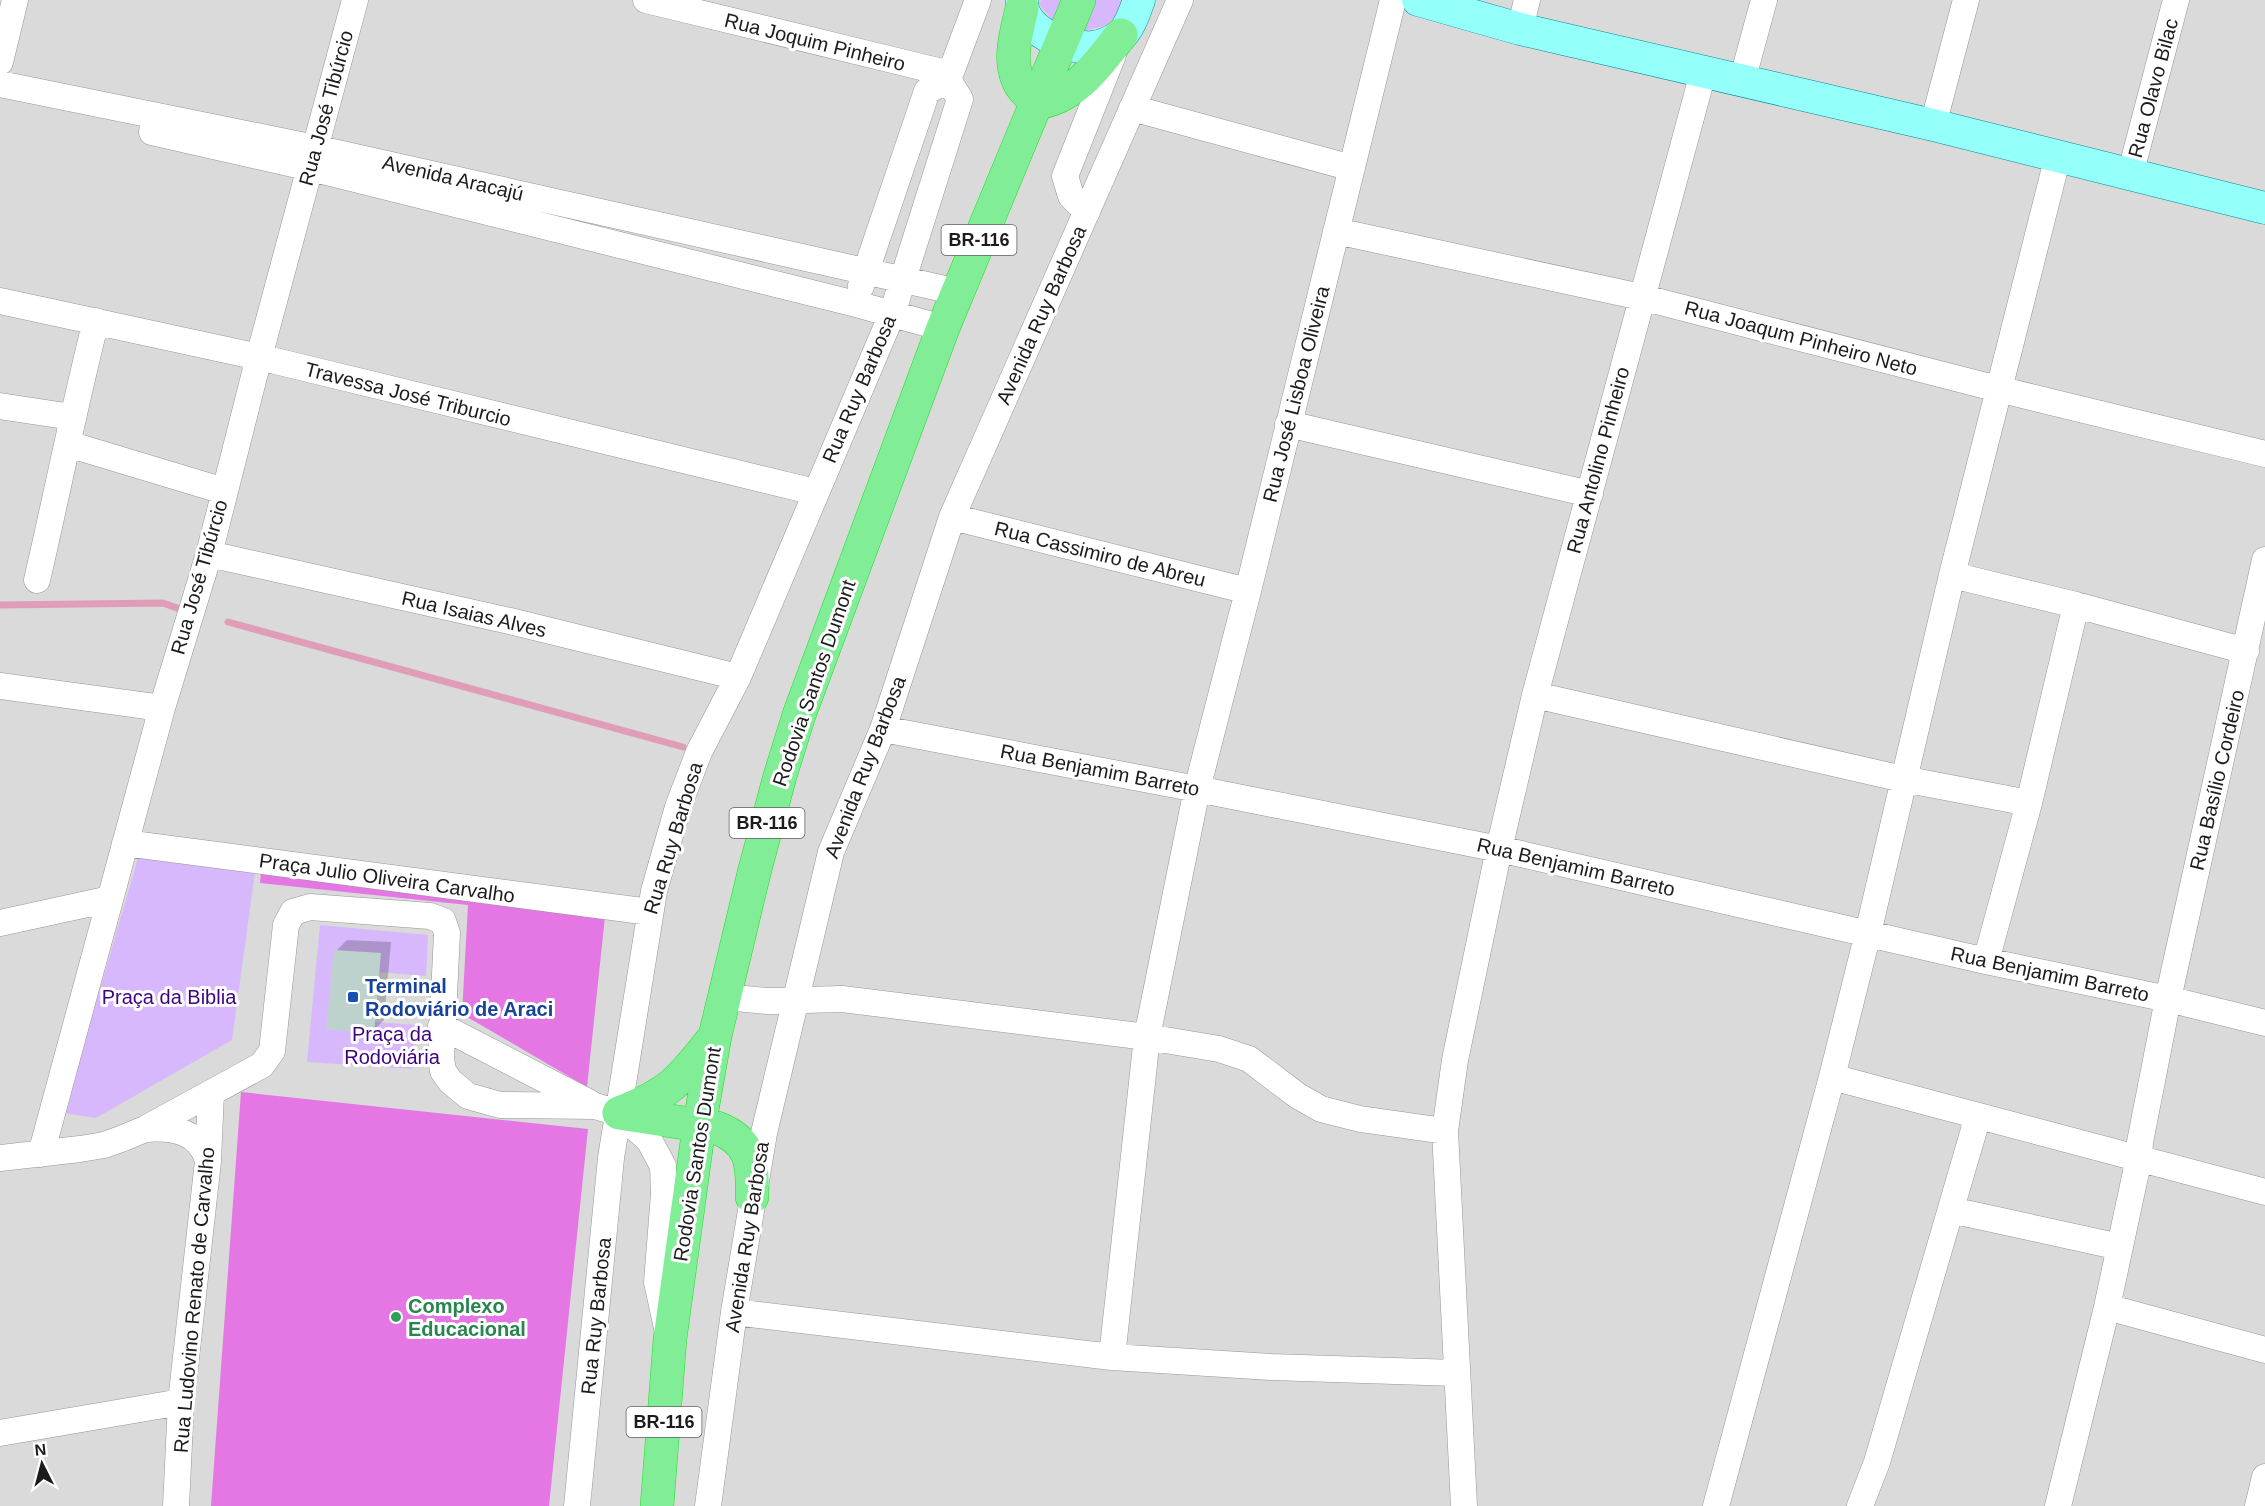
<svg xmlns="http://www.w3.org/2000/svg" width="2265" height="1506" font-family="Arial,sans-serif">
  <rect width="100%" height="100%" fill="#e0eeee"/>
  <path fill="#d9dad9" d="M0,0H2265V1506H0Z"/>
  <path fill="#d8b8fd" d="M1041,0H1067L1057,26L1039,4Z
    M1092,0H1125L1110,24L1078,33Z
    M138,858L255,872L232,1040L96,1118L64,1113Z
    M320,925L428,935L426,976L378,972L380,953L334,951L327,1029L373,1033L375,1022L416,1025L412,1069L307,1062Z"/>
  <path fill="#e477e4" d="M261,871L606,907L587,1087L462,1014L468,905L260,883Z
    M241,1092L588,1129L549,1506H211Z"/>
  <path fill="#0003" d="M347,940L391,942L384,1020L373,1031L336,951Z"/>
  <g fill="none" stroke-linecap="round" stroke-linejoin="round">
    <path stroke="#e09db7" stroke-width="7" d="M0,605L163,603L177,608
      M228,622L683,747"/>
  </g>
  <path fill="#bdd1cd" d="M334,950L381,953L374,1033L326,1029Z"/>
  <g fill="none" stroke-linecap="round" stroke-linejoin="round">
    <defs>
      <path id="minor" d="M646,0L950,74
        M1520,29L1527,0
        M0,62L15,0
        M1742,81L1764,0
        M0,84L315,148L958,292
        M1132,108L1352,168
        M1933,125L1966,0
        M152,132L311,168L856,304L943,328
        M2130,175L2176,0
        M1087,212L1071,196L1065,176L1113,55
        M1336,231L1641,297L1998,389L2265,454
        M861,286L927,91L948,80L978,0
        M0,301L259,357L815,492
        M0,406L72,417
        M1288,424L1590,494
        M68,444L224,491
        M952,517L1248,591
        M209,554L510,621L738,677
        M1952,575L2076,605L2246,651
        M37,580C57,494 74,407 96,321
        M0,686L162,708
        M1535,695L1903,779L2029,803
        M883,729L1197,789L1499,849L1986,961L2168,999L2265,1023
        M125,843L650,912
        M0,923L110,899
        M1986,961L2029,803L2076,605
        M724,997L767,1001L842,999L1147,1037L1219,1049L1249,1059L1298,1096L1321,1109L1360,1119L1445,1131
        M441,1026L590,1103
        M1832,1077L2265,1192
        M146,1129C173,1127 200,1131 208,1161
        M41,1154L162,708L209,554L259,357L355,0
        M0,1158L80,1149L104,1145L121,1139L145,1129L262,1065L272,1051L286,925L293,912L310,907L430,916L443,921L447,933L441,1058L443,1071L450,1081L468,1096L500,1105L595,1106L619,1113L649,1140L663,1166L664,1194L657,1282L667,1328
        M1951,1210L2120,1247
        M2107,1307L2265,1350
        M734,1312L1112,1357L1271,1367L1456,1373
        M1112,1357L1147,1037L1197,789L1248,591L1393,0
        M0,1433L181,1402
        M176,1506L181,1402L208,1161L211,1093
        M577,1506L611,1158L654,891L678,807L699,752L738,677L892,314L960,99L948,80
        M708,1506L734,1312L764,1133L831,852L883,729L952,517L1180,0
        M1464,1506L1445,1131L1455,1060L1499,849L1535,695L1703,73
        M1716,1506L1832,1077L1868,933L1952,575L2058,156
        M1860,1506L1877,1462L1978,1116
        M2058,1506L2107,1307L2139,1158L2140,1142L2168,999L2265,560
        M2258,1506L2265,1477"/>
      <path id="major" d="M1022,0C1021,30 1067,50 1093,47C1102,46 1112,41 1119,37C1129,30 1135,11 1139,0
        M1418,0L1520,29L1933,125L2265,208"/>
      <path id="highway" d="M1022,8C1017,31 1008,58 1018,80C1021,89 1031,96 1037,103
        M1037,103C1075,98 1098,64 1121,35
        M619,1113L717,1128C752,1141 753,1165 752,1197
        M619,1113C669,1094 680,1081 712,1040
        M657,1506L670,1339L699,1127L715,1036L754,873L780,776L799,715L943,328L1079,0"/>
    </defs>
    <use href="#minor" stroke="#969696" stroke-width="27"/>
    <use href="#major" stroke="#008b94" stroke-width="33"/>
    <use href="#highway" stroke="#16e31f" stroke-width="34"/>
    <use href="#minor" stroke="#fff" stroke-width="26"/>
    <use href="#major" stroke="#95fffa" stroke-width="32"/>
    <use href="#highway" stroke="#81ed96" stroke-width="33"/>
  </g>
  <rect fill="#1a4fb4" stroke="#fff" stroke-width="2" x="347" y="991" width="12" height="12" rx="3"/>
  <circle fill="#2e9e5b" stroke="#fff" stroke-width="2" cx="396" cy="1317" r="6"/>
  <g text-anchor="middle" stroke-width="6" stroke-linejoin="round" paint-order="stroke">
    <g fill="#fff" stroke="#606060" stroke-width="1.5">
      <rect x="941.5" y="225" width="75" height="30" rx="4.5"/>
      <rect x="729.5" y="808" width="75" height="30" rx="4.5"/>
      <rect x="626.5" y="1407" width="75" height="30" rx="4.5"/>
    </g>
    <g font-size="18" font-weight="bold" fill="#1c1c1c">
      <text x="979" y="246">BR-116</text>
      <text x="767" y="829">BR-116</text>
      <text x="664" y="1428">BR-116</text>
    </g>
    <g font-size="20" fill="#1c1c1c" stroke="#fff">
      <text transform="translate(815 42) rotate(14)" y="7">Rua Joquim Pinheiro</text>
      <text transform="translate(2153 88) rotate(-75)" y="7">Rua Olavo Bilac</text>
      <text transform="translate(326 108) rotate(-75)" y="7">Rua José Tibúrcio</text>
      <text transform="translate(453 178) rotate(13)" y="7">Avenida Aracajú</text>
      <text transform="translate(1041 315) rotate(-66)" y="7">Avenida Ruy Barbosa</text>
      <text transform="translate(1801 338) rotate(15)" y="7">Rua Joaqum Pinheiro Neto</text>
      <text transform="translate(859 389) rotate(-67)" y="7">Rua Ruy Barbosa</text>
      <text transform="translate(408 394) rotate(14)" y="7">Travessa José Triburcio</text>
      <text transform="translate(1296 394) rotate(-76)" y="7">Rua José Lisboa Oliveira</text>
      <text transform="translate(1598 460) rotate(-75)" y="7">Rua Antolino Pinheiro</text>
      <text transform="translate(1100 554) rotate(14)" y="7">Rua Cassimiro de Abreu</text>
      <text transform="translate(199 577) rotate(-74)" y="7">Rua José Tibúrcio</text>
      <text transform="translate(474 614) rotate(13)" y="7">Rua Isaias Alves</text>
      <text transform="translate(814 683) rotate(-71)" y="7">Rodovia Santos Dumont</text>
      <text transform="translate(865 767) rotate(-69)" y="7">Avenida Ruy Barbosa</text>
      <text transform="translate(1100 770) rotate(11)" y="7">Rua Benjamim Barreto</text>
      <text transform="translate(2217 780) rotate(-77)" y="7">Rua Basílio Cordeiro</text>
      <text transform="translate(673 838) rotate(-73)" y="7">Rua Ruy Barbosa</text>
      <text transform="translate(1576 867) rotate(13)" y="7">Rua Benjamim Barreto</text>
      <text transform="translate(387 878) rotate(8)" y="7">Praça Julio Oliveira Carvalho</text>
      <text transform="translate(2050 974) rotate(12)" y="7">Rua Benjamim Barreto</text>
      <text transform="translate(697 1154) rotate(-81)" y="7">Rodovia Santos Dumont</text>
      <text transform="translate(747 1237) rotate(-81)" y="7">Avenida Ruy Barbosa</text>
      <text transform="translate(194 1300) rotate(-85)" y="7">Rua Ludovino Renato de Carvalho</text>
      <text transform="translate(596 1316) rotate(-84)" y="7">Rua Ruy Barbosa</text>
    </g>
    <g font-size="20" font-weight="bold" fill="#164399" stroke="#fff" text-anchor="start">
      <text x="365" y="993">Terminal<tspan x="365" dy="23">Rodoviário de Araci</tspan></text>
    </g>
    <g font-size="20" fill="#3e0380" stroke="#fff">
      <text x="169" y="1004">Praça da Biblia</text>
      <text x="392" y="1041">Praça da<tspan x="392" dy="23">Rodoviária</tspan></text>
    </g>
    <g font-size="20" font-weight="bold" fill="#27864d" stroke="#fff" text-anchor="start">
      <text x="408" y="1313">Complexo<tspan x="408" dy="23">Educacional</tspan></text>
    </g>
  </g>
  <g transform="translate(42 1464) rotate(354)" stroke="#ffffff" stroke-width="4.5" paint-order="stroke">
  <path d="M0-4.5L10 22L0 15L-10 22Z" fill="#1c1c1c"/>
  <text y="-9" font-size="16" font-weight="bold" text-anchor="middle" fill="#1c1c1c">N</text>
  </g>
</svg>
